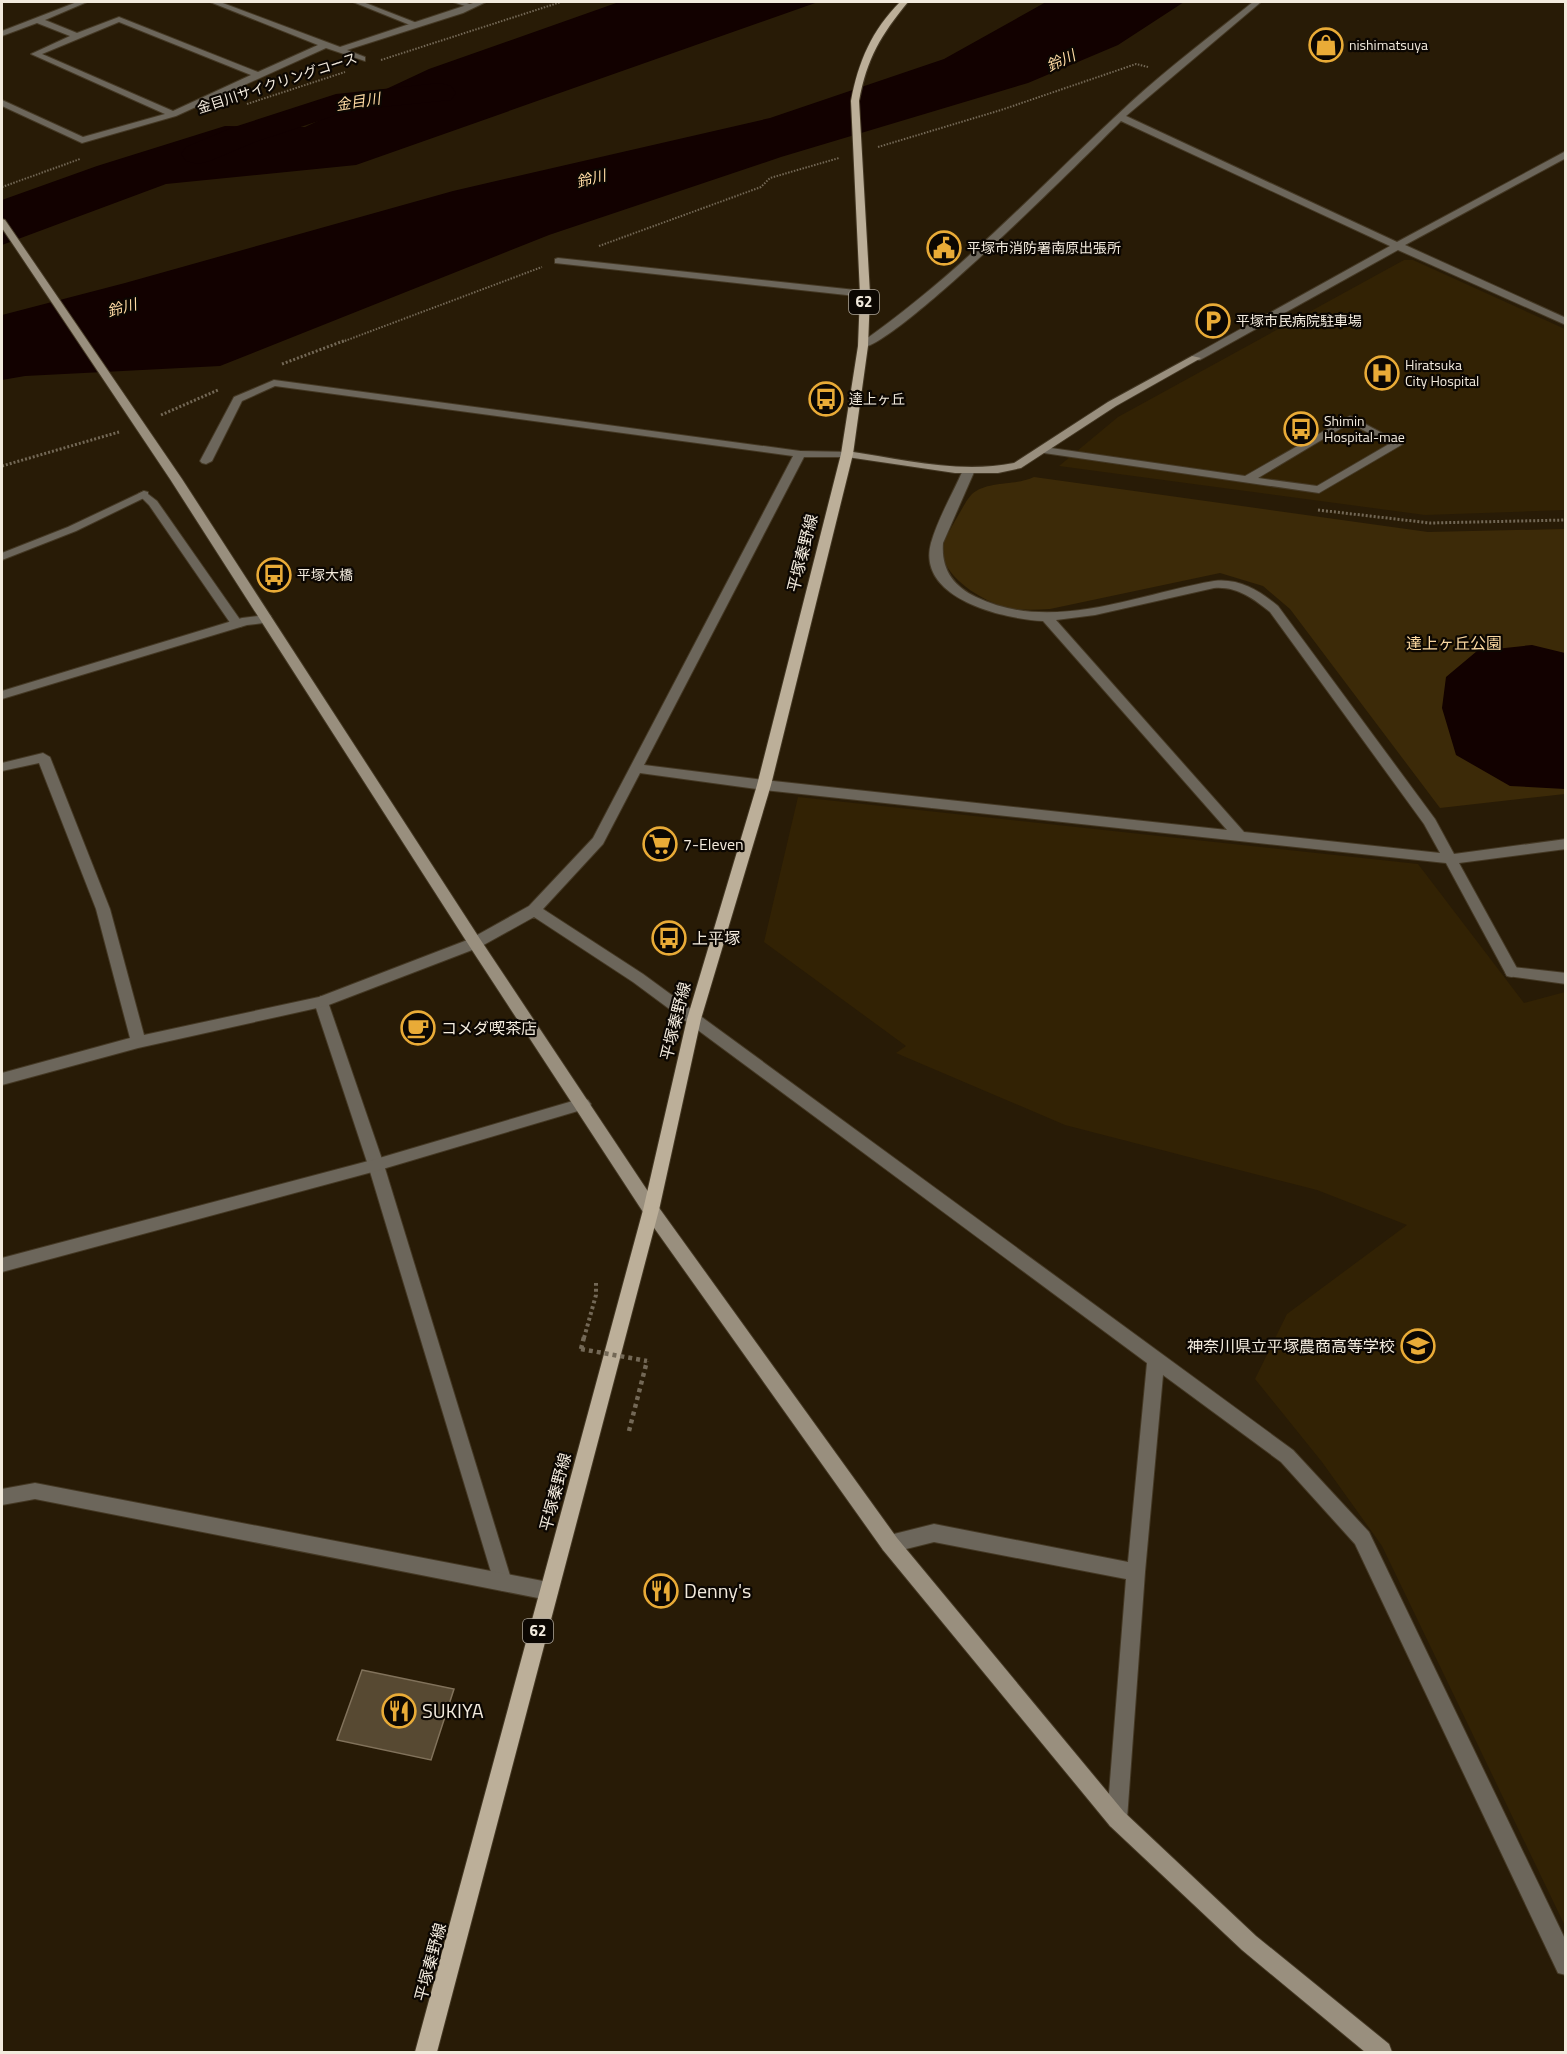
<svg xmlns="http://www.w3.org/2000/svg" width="1567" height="2054" font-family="'Titillium Web','Noto Sans JP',sans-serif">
  <rect width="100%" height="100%" fill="#281b06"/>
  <path fill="#322204" d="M1404,260H1413L1565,329V510L1425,515L1059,466L1118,417Z
    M798,797L1418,864L1524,1003L1565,992V1926L1382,1546L1322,1462L1255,1379L1287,1314L1407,1225L1317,1190L1065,1125L896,1053L906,1046L764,942Z"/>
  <path fill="#3c2a08" d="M1034,477L1428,532L1565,529V794L1440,808L1290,609L1263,586L1220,573L1050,609C1032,610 1013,611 996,604C975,596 938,572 943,546C945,538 951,528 955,521C960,513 966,500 972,494C988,480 1016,486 1034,477Z"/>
  <path fill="#120100" d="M619,2H818L356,165L166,184L2,245V200L97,166L225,126L305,127L429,69Z
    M1046,2H1184L1118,45L1028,83L781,157L549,235L220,366L25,376L2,380V315L125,283L453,191L770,118L944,59Z
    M1532,645L1565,653V789L1510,786L1456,755L1442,708L1446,677L1477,651Z"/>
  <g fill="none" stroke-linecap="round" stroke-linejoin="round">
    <path fill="#120100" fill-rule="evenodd" d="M440,83L451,86L456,93L451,100L352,110L255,142L210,161L198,164L186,161L181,154L186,147L231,128L336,94Z"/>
  </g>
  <path fill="#574932" stroke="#81725b" stroke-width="1.5" d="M362,1670L454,1689L431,1760L337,1740Z"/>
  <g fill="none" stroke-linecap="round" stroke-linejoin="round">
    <defs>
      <path id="lane" d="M353,2H363L422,25L415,27Z
        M453,2H464L475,6L471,8Z
        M1350,416L1403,444L1319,493L1044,453L1038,450L1044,447L1245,476ZM1350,423L1389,444L1317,486L1258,478Z
        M144,491L157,501L241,621V627H233L149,505L138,494Z
        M1512,967L1566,973V984L1507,976L1505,972L1507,968Z
        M321,996L328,1002L384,1165L512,1582L510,1588L503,1591L496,1588L494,1582L368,1165L314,1002Z"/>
      <path id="street" d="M77,2H87L45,20L77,33L119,17L258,72L318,45L210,2H220L340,47L476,2H486L463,13L347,50L365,57V61L326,48L176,116L82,143L2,106V100L83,137L165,114L31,54L70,36L37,23L2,36V31ZM119,22L251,75L173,111L42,54Z
        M1253,2H1261L1126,116L1397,242L1566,151V158L1405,245L1566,318V325L1398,250L1200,360H1192V356L1390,246L1121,121C1089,153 890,353 859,348V344C960,274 1041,185 1130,103C1169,67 1212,35 1253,2Z
        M558,258L865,291L870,294L865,297L555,263V259Z
        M274,380L800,451L851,452V456L847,457H804L644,765L764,780L1227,830L1043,621C1004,619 916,599 931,543C938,518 953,493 963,470L969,467L975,470L943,543C941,569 953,586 976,597C1052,634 1137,594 1214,581C1239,578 1260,591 1278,606L1435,819L1454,854L1566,839V849L1459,863L1519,972L1512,977L1507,976L1446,863L764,790L640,773L603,844L543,909L643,974L1293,1450L1369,1532L1566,1941V1975L1558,1973L1355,1544L1281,1462L1163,1375L1145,1572L1127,1819L1124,1826L1117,1829L1110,1826L1107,1819L1126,1579L934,1542L890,1553L883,1550L881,1544L883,1538L890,1535L934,1524L1128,1562L1147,1363L633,982L534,917L480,947L326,1006L138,1048L2,1085V1073L130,1038L96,909L39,763L2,771V763L43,753L50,757L110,909L144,1035L319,997L470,939L529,906L593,838L793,456L275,386L242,401L212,461L206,464L202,463L200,461L234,397ZM1214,588C1236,586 1253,598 1270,612L1424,824L1440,853L1244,832L1056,620L1095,615Z
        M144,491L148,492V496L76,531L2,560V553L68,527Z
        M267,615L271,616V622L247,625L2,699V691L242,618Z
        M583,1098L588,1100L591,1104L588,1108L376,1171L2,1272V1258L376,1159Z
        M35,1483L548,1582L555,1585L557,1591L555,1597L548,1600L35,1499L2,1505V1489Z"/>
      <path id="secondary" d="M2,219L5,220L182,479L480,939L657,1205L897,1538L1124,1812L1256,1936L1389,2044L1392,2052H1365L1242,1950L1110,1826L883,1550L645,1215L470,947L170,479L2,228Z
        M1192,356L1201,358L1116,406L1021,468L998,473H955L847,457L841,454L847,451C902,459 958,474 1014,463L1108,402Z"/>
      <path id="primary" d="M900,2H908C881,35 867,58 859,101L870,294L868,346L853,454L771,785L701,1019L659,1210L437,2052H415L643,1210L687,1019L757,785L841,454L858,346L860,294L851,101C858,62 872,30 900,2Z"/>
    </defs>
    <use href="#lane" stroke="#443824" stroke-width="2"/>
    <use href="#street" stroke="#443824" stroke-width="2"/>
    <use href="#secondary" stroke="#443824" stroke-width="2"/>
    <use href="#primary" stroke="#443824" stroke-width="2"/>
    <path stroke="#736856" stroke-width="2" stroke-dasharray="1.5 1.5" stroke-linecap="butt" d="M381,60L561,2
      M247,104L345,72
      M878,147L1001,110L1136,64L1148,67
      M2,187L80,159
      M599,246L761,187L770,178L839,158
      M342,342L542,267"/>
    <path stroke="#736856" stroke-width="3" stroke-dasharray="2 2" stroke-linecap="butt" d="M282,364L346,340
      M161,415L218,390
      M2,466L119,432
      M1318,510L1430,523L1566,520"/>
    <path stroke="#736856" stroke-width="4" stroke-dasharray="3 3" stroke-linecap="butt" d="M584,1338L596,1295V1283"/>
    <path stroke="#736856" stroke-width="4.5" stroke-dasharray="4 4" stroke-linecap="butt" d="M581,1349L584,1337
      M629,1431L647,1361"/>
    <use href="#lane" fill="#6c665b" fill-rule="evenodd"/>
    <use href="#street" fill="#6c665b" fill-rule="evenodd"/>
    <use href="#secondary" fill="#998f7e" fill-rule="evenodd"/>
    <use href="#primary" fill="#bcaf99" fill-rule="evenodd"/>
    <path stroke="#736856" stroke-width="4.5" stroke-dasharray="4 4" stroke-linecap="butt" d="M581,1349L647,1361"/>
  </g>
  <defs>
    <symbol id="shop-ring" viewBox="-11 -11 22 22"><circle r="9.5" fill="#0c0702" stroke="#e9ab37" stroke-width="1.5"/><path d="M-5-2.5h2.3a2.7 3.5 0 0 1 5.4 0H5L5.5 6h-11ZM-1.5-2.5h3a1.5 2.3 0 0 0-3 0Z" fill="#e9ab37"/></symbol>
    <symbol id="civic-ring" viewBox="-11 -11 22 22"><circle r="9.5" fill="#0c0702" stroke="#e9ab37" stroke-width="1.5"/><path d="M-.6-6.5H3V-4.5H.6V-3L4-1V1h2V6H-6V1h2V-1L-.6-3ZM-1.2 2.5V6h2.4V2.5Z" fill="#e9ab37"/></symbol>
    <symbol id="parking-ring" viewBox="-11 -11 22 22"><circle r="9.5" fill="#0c0702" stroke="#e9ab37" stroke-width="1.5"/><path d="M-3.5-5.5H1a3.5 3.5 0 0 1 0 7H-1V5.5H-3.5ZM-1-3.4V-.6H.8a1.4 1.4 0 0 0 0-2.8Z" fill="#e9ab37"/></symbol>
    <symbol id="hospital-ring" viewBox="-11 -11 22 22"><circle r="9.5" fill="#0c0702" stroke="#e9ab37" stroke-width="1.5"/><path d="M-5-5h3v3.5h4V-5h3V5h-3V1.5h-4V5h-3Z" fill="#e9ab37"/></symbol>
    <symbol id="bus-ring" viewBox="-11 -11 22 22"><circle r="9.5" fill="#0c0702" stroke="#e9ab37" stroke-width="1.5"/><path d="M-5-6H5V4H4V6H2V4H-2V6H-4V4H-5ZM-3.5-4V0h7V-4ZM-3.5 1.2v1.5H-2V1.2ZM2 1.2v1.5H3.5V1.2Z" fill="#e9ab37"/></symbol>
    <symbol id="supermarket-ring" viewBox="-11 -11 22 22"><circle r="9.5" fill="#0c0702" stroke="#e9ab37" stroke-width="1.5"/><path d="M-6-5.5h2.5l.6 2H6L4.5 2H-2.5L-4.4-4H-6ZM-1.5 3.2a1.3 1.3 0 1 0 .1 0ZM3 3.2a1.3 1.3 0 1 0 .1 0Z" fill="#e9ab37"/></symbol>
    <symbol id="cafe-ring" viewBox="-11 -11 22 22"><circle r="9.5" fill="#0c0702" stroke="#e9ab37" stroke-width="1.5"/><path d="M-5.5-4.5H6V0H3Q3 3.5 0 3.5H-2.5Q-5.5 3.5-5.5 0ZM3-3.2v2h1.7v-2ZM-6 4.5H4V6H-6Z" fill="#e9ab37"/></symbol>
    <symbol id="school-ring" viewBox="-11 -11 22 22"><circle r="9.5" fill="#0c0702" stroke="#e9ab37" stroke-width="1.5"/><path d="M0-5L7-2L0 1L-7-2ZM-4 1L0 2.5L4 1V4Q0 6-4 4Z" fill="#e9ab37"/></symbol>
    <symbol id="restaurant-ring" viewBox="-11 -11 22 22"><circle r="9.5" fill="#0c0702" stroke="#e9ab37" stroke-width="1.5"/><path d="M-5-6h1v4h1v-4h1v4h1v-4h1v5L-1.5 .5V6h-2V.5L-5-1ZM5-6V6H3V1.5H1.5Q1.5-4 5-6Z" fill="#e9ab37"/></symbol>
  </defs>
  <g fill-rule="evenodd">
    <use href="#shop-ring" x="1307" y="26" width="38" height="38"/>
    <use href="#civic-ring" x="925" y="229" width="38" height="38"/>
    <use href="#parking-ring" x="1194" y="302" width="38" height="38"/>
    <use href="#hospital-ring" x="1363" y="354" width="38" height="38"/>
    <use href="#bus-ring" x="807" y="380" width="38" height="38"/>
    <use href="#bus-ring" x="1282" y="410" width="38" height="38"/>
    <use href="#bus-ring" x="255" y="556" width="38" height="38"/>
    <use href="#supermarket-ring" x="641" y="825" width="38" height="38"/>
    <use href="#bus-ring" x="650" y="919" width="38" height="38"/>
    <use href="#cafe-ring" x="399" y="1009" width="38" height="38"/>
    <use href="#school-ring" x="1399" y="1327" width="38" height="38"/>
    <use href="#restaurant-ring" x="642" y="1572" width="38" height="38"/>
    <use href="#restaurant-ring" x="380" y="1692" width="38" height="38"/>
  </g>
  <g text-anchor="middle" stroke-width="4.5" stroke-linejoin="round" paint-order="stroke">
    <g font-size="14" fill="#f2eadd" stroke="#0c0702" text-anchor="start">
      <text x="1349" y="50">nishimatsuya</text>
      <text x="967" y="253">平塚市消防署南原出張所</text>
      <text x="1236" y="326">平塚市民病院駐車場</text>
      <text x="1405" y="370">Hiratsuka<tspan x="1405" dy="16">City Hospital</tspan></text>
      <text x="849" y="404">達上ヶ丘</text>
      <text x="1324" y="426">Shimin<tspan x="1324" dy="16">Hospital-mae</tspan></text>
      <text x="297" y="580">平塚大橋</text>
    </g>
    <g font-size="14" fill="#f2eadd" stroke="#0c0702">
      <text transform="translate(277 83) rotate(-18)" y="5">金目川サイクリングコース</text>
    </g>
    <g font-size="15" font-style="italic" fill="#ffdba4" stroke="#0c0702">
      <text transform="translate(1061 61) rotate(-25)" y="5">鈴川</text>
      <text transform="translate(358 102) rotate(-9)" y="5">金目川</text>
      <text transform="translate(591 179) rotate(-14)" y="5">鈴川</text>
      <text transform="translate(122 308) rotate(-15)" y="5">鈴川</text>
    </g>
    <g fill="#0c0702" stroke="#ada69b" stroke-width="1.5">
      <rect x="849" y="290" width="30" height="24" rx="4.5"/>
      <rect x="523" y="1619" width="30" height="24" rx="4.5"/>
    </g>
    <g font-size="15" font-weight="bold" fill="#f2eadd">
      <text x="864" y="307">62</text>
      <text x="538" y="1636">62</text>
    </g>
    <g font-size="16" fill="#f2eadd" stroke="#0c0702">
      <text transform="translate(802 553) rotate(-76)" y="6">平塚秦野線</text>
      <text transform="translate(675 1021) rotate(-76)" y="6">平塚秦野線</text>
      <text transform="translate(555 1492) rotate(-75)" y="6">平塚秦野線</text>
      <text transform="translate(430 1962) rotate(-75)" y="6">平塚秦野線</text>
    </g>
    <g font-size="16" fill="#fbd8a1" stroke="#0c0702">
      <text x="1454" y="649">達上ヶ丘公園</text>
    </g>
    <g font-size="16" fill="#f2eadd" stroke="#0c0702" text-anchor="start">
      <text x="683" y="850">7-Eleven</text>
      <text x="692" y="944">上平塚</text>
      <text x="441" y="1034">コメダ喫茶店</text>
      <text x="1395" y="1352" text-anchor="end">神奈川県立平塚農商高等学校</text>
    </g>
    <g font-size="20" fill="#f2eadd" stroke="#0c0702" text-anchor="start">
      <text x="684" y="1598">Denny's</text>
      <text x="422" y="1718">SUKIYA</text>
    </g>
  </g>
  <rect width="1567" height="2054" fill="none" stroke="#f2eadd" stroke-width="6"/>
</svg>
